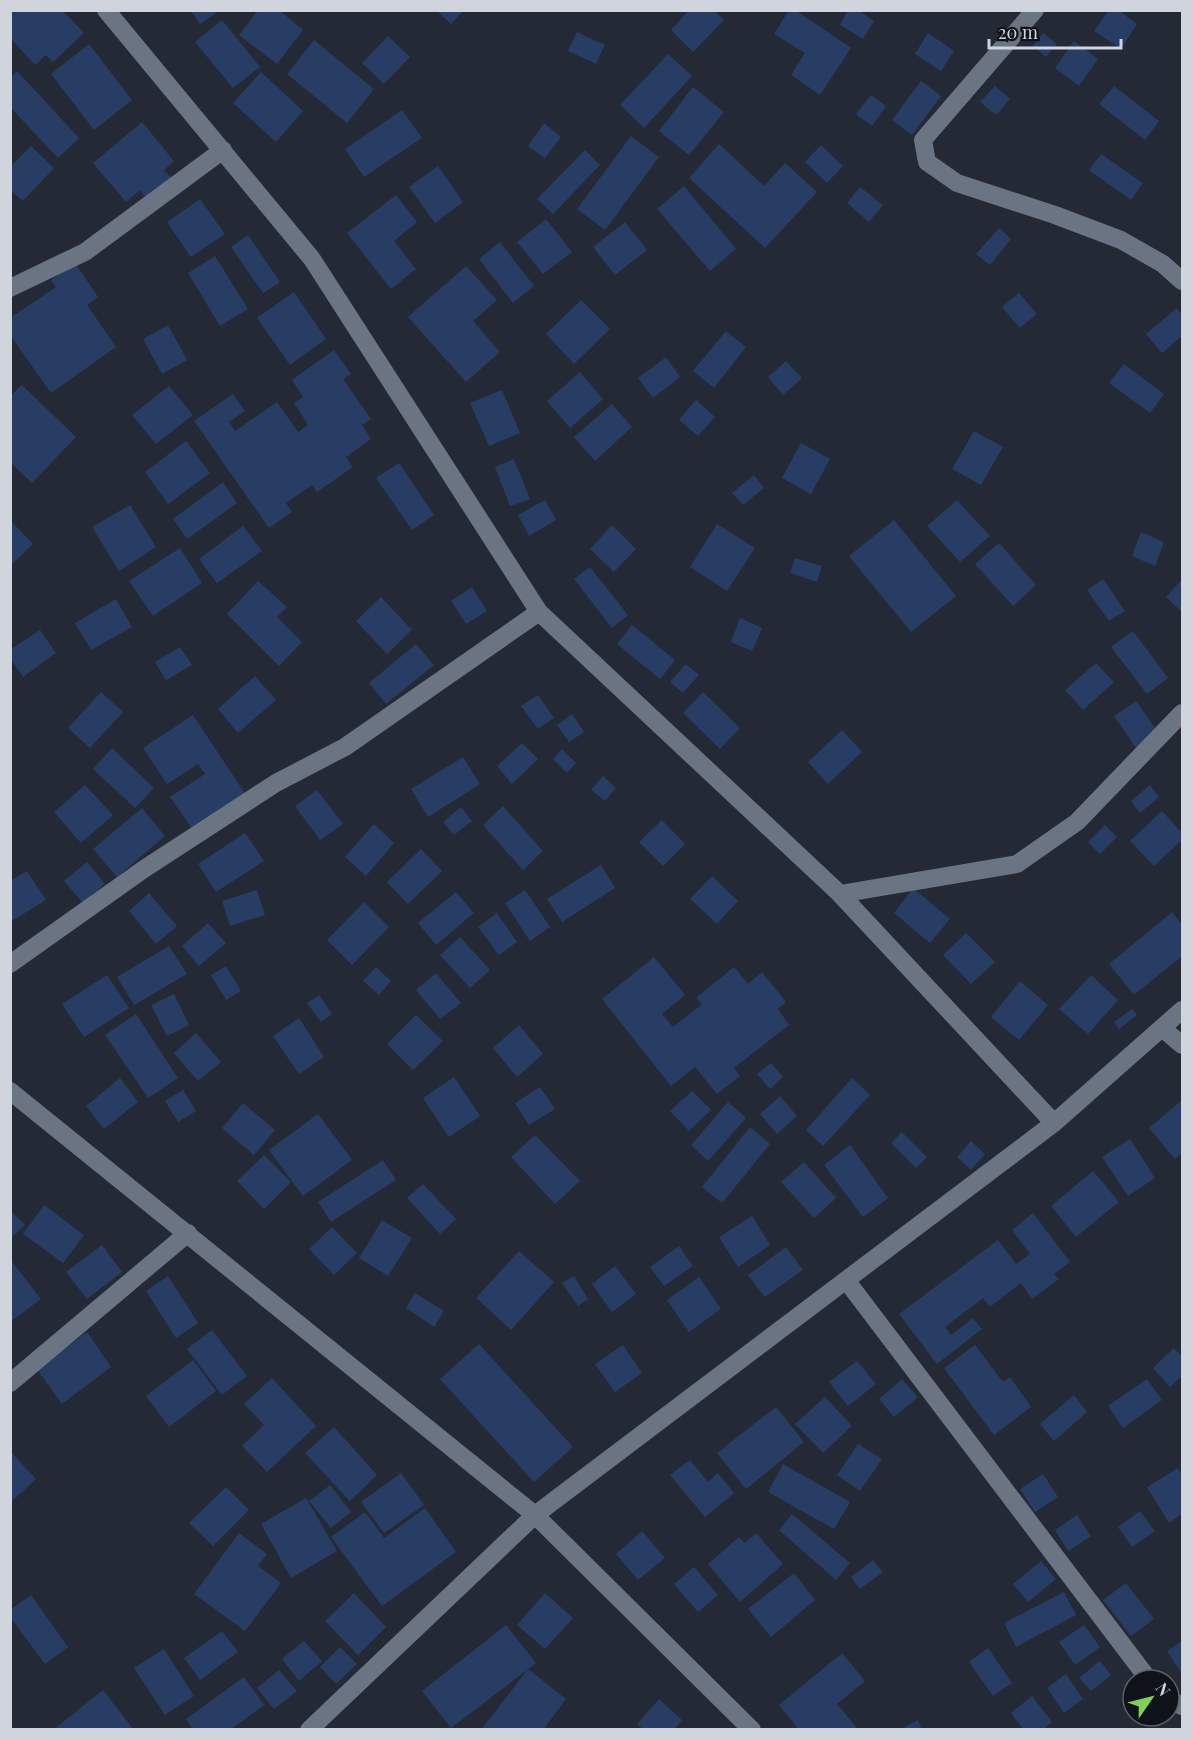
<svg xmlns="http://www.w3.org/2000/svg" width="1193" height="1740" font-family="'Playfair Display',serif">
  <rect width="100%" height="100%" fill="#232a36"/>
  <path fill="#273d63" d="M10,10H62L84,33L53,62L46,55L35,65L10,38Z
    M190,10H220L200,24Z
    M258,10H279L303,30L277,64L239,35Z
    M436,10H464L451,24Z
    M689,10H714L724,20L693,52L671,30Z
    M789,10H795L851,48L820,95L791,75L805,53L774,34Z
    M848,10H858L874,21L863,39L840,25Z
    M1109,10H1118L1137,24L1121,49L1094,31Z
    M222,20L260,67L233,88L195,42Z
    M577,32L605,45L596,64L568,51Z
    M928,33L954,51L941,71L915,54Z
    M1043,33L1057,44L1046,57L1033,46Z
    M388,36L410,57L384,84L362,63Z
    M314,40L374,89L347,123L287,74Z
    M1074,41L1098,59L1079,86L1055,68Z
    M89,44L132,100L94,130L51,74Z
    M668,54L692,76L644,128L620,105Z
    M17,71L79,138L58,158L10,107V78Z
    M261,72L303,111L276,142L233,103Z
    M921,81L941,96L912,135L892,120Z
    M995,86L1010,99L996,115L980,102Z
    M1114,86L1159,121L1145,140L1099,104Z
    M693,87L724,112L689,155L659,131Z
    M871,95L886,106L872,126L856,114Z
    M402,110L422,138L364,177L345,149Z
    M142,122L174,161L164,170L172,179L147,199L140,190L126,202L93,163Z
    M544,123L561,137L545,158L528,146Z
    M631,136L659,157L605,230L577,209Z
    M719,144L764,186L785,163L817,192L765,248L689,178Z
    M821,145L843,166L827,183L805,162Z
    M31,146L54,168L23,201L10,190V167Z
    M585,150L600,165L553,214L537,199Z
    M1101,154L1143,183L1131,200L1089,170Z
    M438,166L463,202L435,223L409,187Z
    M684,186L736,249L710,271L657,209Z
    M860,187L883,205L869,222L847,203Z
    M396,195L417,222L394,241L416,269L391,289L347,233Z
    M200,199L225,234L191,257L167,222Z
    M546,219L572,252L543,274L517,242Z
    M625,222L647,250L615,275L593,247Z
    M999,228L1011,239L990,265L976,254Z
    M248,235L280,282L263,293L231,247Z
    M500,242L534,286L513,303L479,259Z
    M215,256L248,309L220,326L188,273Z
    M75,263L98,297L87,305L116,347L51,393L10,335V318L56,287L51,280Z
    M466,266L497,300L473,321L500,352L466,382L408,317Z
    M294,292L326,339L290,365L257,318Z
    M1019,293L1037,314L1020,328L1002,307Z
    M581,300L610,329L574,364L546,334Z
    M1177,308L1182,315V336L1162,353L1146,334Z
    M168,325L187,360L162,374L143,339Z
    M726,331L746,347L714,388L693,371Z
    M334,350L351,374L343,379L371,419L362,425L371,439L346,457L353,467L317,492L312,485L286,503L292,512L269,528L194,421L233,394L245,411L229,422L235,431L277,402L298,432L308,425L294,403L303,397L292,380Z
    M666,357L680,377L653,398L638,378Z
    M786,361L802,378L783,395L768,377Z
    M1124,364L1164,394L1150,413L1109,383Z
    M580,372L603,399L570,428L547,401Z
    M22,385L76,437L32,483L10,462V396Z
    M169,386L193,415L156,444L132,415Z
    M502,390L520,433L489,446L470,403Z
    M696,400L715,417L698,436L679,420Z
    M612,404L632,427L595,461L574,437Z
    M974,431L1003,447L981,485L952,469Z
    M186,441L210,473L168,504L145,472Z
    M801,443L830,459L811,494L782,478Z
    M514,459L530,499L510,506L495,467Z
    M399,463L434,515L412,530L376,478Z
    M754,475L764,488L743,505L732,493Z
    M223,482L237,503L187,539L173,519Z
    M545,500L556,520L529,536L518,515Z
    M957,500L990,536L960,562L927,526Z
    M130,505L156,547L119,571L92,527Z
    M10,520L33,544L10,566Z
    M894,520L956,596L911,632L849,556Z
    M717,524L755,548L727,591L690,567Z
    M612,525L636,549L614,572L590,549Z
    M243,526L262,551L217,583L199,559Z
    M1141,532L1164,542L1155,566L1132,556Z
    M999,543L1036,585L1013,606L975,564Z
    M180,548L202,583L153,616L129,581Z
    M795,558L822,566L817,582L790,573Z
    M590,567L628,615L612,628L574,579Z
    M1103,579L1125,611L1109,621L1087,590Z
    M1182,579V612L1166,597Z
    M258,581L287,607L277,617L302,642L279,666L227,614Z
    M472,587L487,611L466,624L451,601Z
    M381,597L412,630L387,654L356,621Z
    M116,599L132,627L91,650L75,623Z
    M740,618L762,628L752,651L731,642Z
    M632,625L675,660L660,679L617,644Z
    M40,630L56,653L23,677L10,658V650Z
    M1133,631L1168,678L1147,694L1111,647Z
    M416,644L434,665L386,704L369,683Z
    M180,647L192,665L166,680L155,662Z
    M1096,663L1114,682L1083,710L1065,690Z
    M686,664L699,675L683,693L670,682Z
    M255,676L276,700L238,733L218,709Z
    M101,692L123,712L90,748L68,728Z
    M703,692L740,728L720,749L683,713Z
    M538,695L554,718L538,729L521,706Z
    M1136,701L1158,732L1136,748L1114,716Z
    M572,714L584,732L569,742L557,725Z
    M193,715L246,795L193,830L170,797L205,774L198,764L167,784L143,748Z
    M842,730L862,752L828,784L808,762Z
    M522,743L538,759L512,784L497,766Z
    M112,748L154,788L135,808L93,769Z
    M562,749L576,763L567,773L553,759Z
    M463,757L480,784L428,817L411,789Z
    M603,776L616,788L605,801L591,790Z
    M85,785L113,815L81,843L54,812Z
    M1150,785L1159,797L1140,813L1131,801Z
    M317,790L343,824L320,840L295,806Z
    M503,806L543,851L523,870L483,825Z
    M461,807L472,821L454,835L443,822Z
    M142,808L165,836L117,877L93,849Z
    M1162,811L1182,833V840L1154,866L1130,841Z
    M662,820L685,844L663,866L639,842Z
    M374,824L394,843L366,876L345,857Z
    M1105,825L1117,837L1100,854L1088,842Z
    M245,833L264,861L216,892L198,864Z
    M421,849L442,871L408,904L387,882Z
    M87,862L105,884L83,903L64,881Z
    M601,865L615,888L562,922L547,899Z
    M27,871L46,900L10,922V881Z
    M712,876L738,901L717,924L690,899Z
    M913,888L950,919L930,943L894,913Z
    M257,890L265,915L230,926L222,901Z
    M525,890L550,927L530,941L505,903Z
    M456,892L474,913L436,945L418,923Z
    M149,893L177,926L156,944L129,911Z
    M364,902L389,927L352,965L327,940Z
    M1172,912L1182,925V956L1134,995L1109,964Z
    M497,913L517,942L499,955L478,927Z
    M208,923L226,943L199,966L182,946Z
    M966,933L995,962L971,984L943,955Z
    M460,937L490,970L470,988L440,955Z
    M169,946L187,974L134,1005L117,977Z
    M654,957L685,995L662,1014L673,1027L702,1004L696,998L734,967L748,984L762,972L786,1002L778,1009L789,1025L734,1068L740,1076L717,1094L695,1067L671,1086L602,999Z
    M226,966L241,991L226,1000L211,975Z
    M376,967L391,981L379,995L363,981Z
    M436,973L461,1003L440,1019L416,990Z
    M107,975L129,1008L84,1037L62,1004Z
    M1091,975L1118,1000L1088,1034L1059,1009Z
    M1020,981L1048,1005L1019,1040L991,1017Z
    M174,994L189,1025L167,1036L151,1005Z
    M319,995L332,1014L321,1022L307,1003Z
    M1132,1009L1137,1015L1119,1029L1114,1022Z
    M136,1014L178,1078L148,1098L105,1035Z
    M416,1015L443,1041L413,1070L387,1044Z
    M299,1018L324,1057L299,1074L273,1036Z
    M519,1025L543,1054L517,1077L493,1048Z
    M196,1033L221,1062L198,1081L174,1053Z
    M771,1063L783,1077L770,1089L757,1074Z
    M454,1077L480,1116L449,1137L423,1098Z
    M120,1078L138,1102L104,1129L86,1106Z
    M852,1078L870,1095L823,1146L806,1130Z
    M540,1087L555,1109L529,1125L515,1103Z
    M183,1090L196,1111L178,1122L165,1101Z
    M692,1091L711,1110L689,1131L670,1111Z
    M780,1096L797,1116L777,1134L760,1114Z
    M1182,1100V1153L1175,1159L1149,1128Z
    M728,1102L746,1118L708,1161L691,1145Z
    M243,1103L275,1130L254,1155L222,1128Z
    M318,1114L352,1160L303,1196L269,1150Z
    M750,1127L770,1144L722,1203L702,1187Z
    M902,1132L927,1157L916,1168L891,1143Z
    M535,1135L580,1181L555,1204L511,1157Z
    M1130,1139L1155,1178L1128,1196L1102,1157Z
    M971,1141L985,1154L971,1170L957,1157Z
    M850,1145L888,1198L863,1217L824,1165Z
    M264,1155L291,1182L264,1209L237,1181Z
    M383,1160L396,1180L331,1222L318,1202Z
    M804,1162L836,1198L814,1218L781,1182Z
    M1093,1171L1119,1202L1076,1237L1051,1206Z
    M423,1184L456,1219L440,1234L407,1198Z
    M44,1205L84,1235L63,1263L23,1234Z
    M10,1210L25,1225L10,1239Z
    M1033,1213L1070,1262L1054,1274L1059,1279L1032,1299L1021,1283L990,1307L983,1298L945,1327L951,1335L973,1318L982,1329L937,1364L899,1314L998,1240L1016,1264L1030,1254L1012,1230Z
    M752,1216L770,1245L738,1267L719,1237Z
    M382,1220L412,1238L388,1276L359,1258Z
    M332,1227L357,1253L334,1275L309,1249Z
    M102,1245L122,1272L87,1299L66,1272Z
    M679,1246L693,1266L664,1286L650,1267Z
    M786,1247L803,1270L765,1297L748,1275Z
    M519,1251L554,1282L511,1330L476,1298Z
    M10,1259L41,1299L10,1322Z
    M615,1266L636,1294L612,1312L592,1284Z
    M168,1276L198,1323L176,1338L146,1291Z
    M574,1276L588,1299L578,1306L562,1283Z
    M699,1277L721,1309L689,1332L667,1300Z
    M415,1293L444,1311L434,1327L406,1308Z
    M212,1330L247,1376L222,1395L187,1349Z
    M87,1332L111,1367L62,1404L37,1369Z
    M479,1344L573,1447L534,1482L440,1379Z
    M623,1345L642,1373L615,1392L595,1364Z
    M975,1345L1003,1382L1010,1377L1031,1407L994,1435L944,1368Z
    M1174,1348L1182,1357V1376L1170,1387L1153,1368Z
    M193,1360L216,1391L169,1427L146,1396Z
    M857,1361L876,1384L848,1406L829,1382Z
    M272,1378L316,1426L267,1472L242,1446L264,1425L244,1404Z
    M902,1379L918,1397L894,1417L879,1399Z
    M1147,1379L1162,1400L1123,1428L1108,1406Z
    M1074,1395L1087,1412L1054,1441L1040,1424Z
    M825,1397L852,1426L823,1453L795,1424Z
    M776,1407L804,1442L746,1489L717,1453Z
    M334,1427L377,1475L350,1501L305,1453Z
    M858,1444L882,1459L860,1491L837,1475Z
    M10,1451L36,1479L10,1503Z
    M690,1460L708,1482L718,1473L734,1493L705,1517L670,1475Z
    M783,1464L850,1502L834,1529L768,1492Z
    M1178,1468L1182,1476V1514L1169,1523L1147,1487Z
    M401,1473L424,1505L384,1533L361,1502Z
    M1043,1474L1058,1497L1035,1512L1020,1489Z
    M330,1485L351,1512L331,1528L309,1501Z
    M226,1487L249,1510L213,1546L189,1523Z
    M306,1498L337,1551L291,1578L261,1524Z
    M425,1508L456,1552L382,1606L331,1537L365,1512L384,1538Z
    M1140,1511L1155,1531L1132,1547L1118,1527Z
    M792,1514L850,1563L836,1580L779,1530Z
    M1077,1515L1091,1536L1068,1551L1055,1530Z
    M642,1531L665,1558L638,1580L616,1554Z
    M239,1533L267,1554L258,1566L281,1583L245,1631L194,1594Z
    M756,1533L783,1564L740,1602L708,1564L739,1537L745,1543Z
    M873,1560L883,1572L860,1589L851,1577Z
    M1041,1561L1056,1579L1028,1602L1013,1584Z
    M694,1567L718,1595L698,1612L674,1584Z
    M794,1573L815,1600L771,1637L748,1609Z
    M1126,1583L1154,1619L1131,1636L1103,1600Z
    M1064,1592L1076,1615L1016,1647L1004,1623Z
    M354,1593L386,1627L358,1655L325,1621Z
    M545,1593L573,1618L545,1649L517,1625Z
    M31,1595L68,1647L45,1664L10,1617V1610Z
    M506,1625L536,1663L451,1728L422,1691Z
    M1084,1625L1100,1647L1075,1665L1059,1642Z
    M222,1631L238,1652L200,1680L184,1658Z
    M304,1641L322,1661L299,1681L282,1659Z
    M1182,1641V1674L1167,1651Z
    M340,1647L357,1664L336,1684L320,1667Z
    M988,1648L1012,1683L993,1696L969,1662Z
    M164,1649L194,1696L165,1715L134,1668Z
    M842,1653L865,1681L837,1704L859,1730H799L779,1705Z
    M1100,1661L1111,1675L1091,1691L1079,1678Z
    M528,1669L566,1699L543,1730H481Z
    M279,1670L297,1691L274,1709L257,1688Z
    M1066,1674L1083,1699L1064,1713L1047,1688Z
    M244,1677L264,1705L230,1730H193L186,1719Z
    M103,1690L134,1730H53Z
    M1032,1696L1052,1722L1043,1730H1024L1011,1713Z
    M659,1699L682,1720L674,1730H644L637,1724Z
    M918,1720L922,1730H899Z"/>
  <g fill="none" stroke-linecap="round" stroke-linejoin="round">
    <path stroke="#6b7482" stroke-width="18" d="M106,10L312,259L539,612L840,894L1054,1123
      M1035,10L923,140L927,162L957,183L1055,215L1121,240L1163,264L1182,281
      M10,288L85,252L223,150
      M840,894L1017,864L1077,822L1182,713
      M10,964L144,869L276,783L345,747L539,612
      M1162,1028L1182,1045
      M10,1091L535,1515L752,1730
      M846,1280L1149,1680
      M10,1383L188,1233
      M1169,1699L1182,1706
      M309,1730L535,1515L1054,1123L1182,1010"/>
  </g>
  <rect width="1193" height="1740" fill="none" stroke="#d0d5dd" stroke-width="24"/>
  <g transform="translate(1151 1698) rotate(55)"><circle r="28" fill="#0f1218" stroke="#5c6067" stroke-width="1.5"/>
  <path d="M0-4.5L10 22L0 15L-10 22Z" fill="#7dd154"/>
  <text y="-9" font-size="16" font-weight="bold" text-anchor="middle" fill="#d0d5dd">N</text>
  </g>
  <path d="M989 39v9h132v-9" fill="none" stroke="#d0d5dd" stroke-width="3"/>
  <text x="998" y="39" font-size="18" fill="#d0d5dd" stroke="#0f1218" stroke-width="4.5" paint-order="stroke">20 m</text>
</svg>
